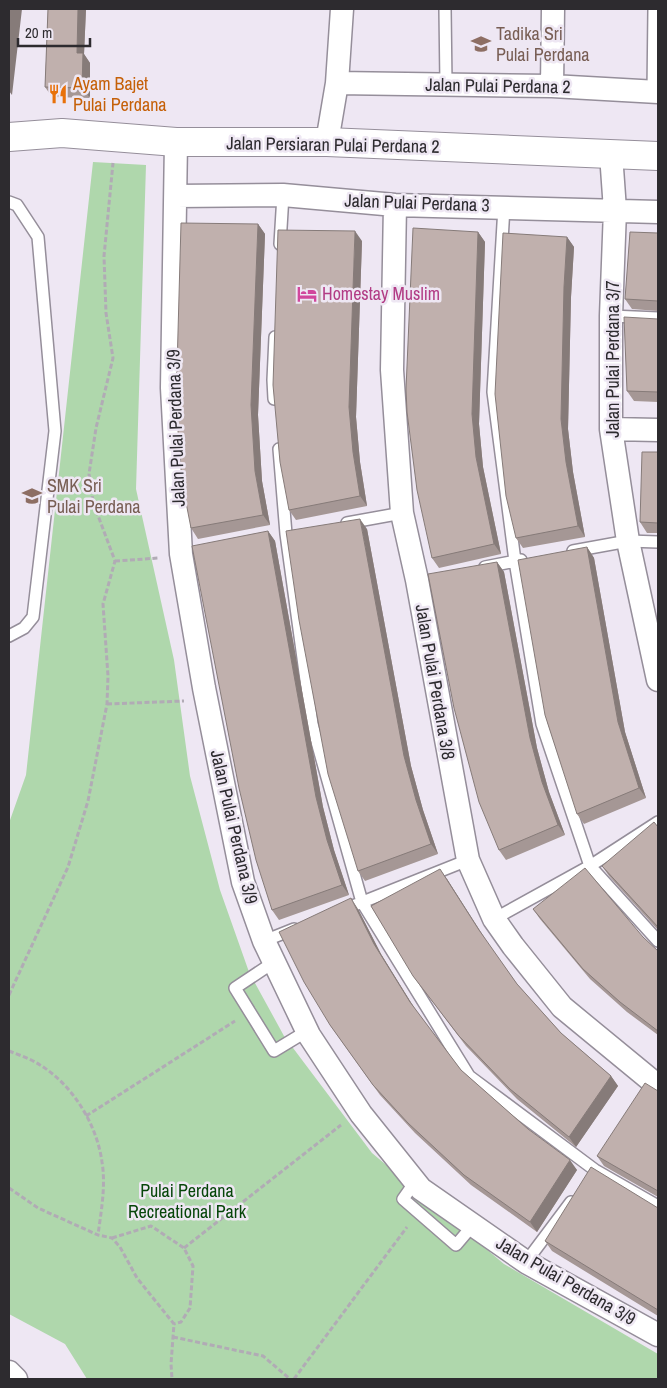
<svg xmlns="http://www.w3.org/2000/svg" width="667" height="1388" font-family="'Archivo Narrow',sans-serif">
  <rect width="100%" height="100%" fill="#eee7f3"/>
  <path fill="#afd7ac" d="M93,162L146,165L136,489L174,660L190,776L220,890L249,972L284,1036L372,1153L504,1264L658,1354V1379H87L65,1344L9,1314V823L26,775Z"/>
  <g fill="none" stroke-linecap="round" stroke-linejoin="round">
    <defs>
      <path id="lane" d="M445,9L446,84
        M653,92L654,9
        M9,202L17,205L38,237L55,431L33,617L24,628L9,636
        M504,207L493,392L515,561L542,724L590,866L658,941
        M280,244L283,195
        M611,316L658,318
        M274,399L273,380L275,337
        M279,449L286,534L312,724L362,902L469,1076L595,1170L658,1206
        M347,523L402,513
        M573,551L628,541L658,542
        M485,567L521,560
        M355,905L468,860
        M494,919L590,866L658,822
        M264,941L294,929
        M274,962L235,988L274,1051L307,1031
        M415,1182L403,1199L456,1245L473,1225
        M526,1262L571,1202"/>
      <path id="street" d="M337,83L552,86L658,92
        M552,86L553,9
        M176,142L172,388L181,554L204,688L243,882L264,941L309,1035L361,1114L421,1189L526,1262L658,1335
        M327,142L337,83L342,9
        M611,154L615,210L611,316V429L628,541L658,680
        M176,196L283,195L395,205L658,212
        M395,205L392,370L402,513L417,580L468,860L494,919L513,946L562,1007L658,1086
        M611,429L658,430
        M9,1372L16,1379"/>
      <path id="secondary" d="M9,137L62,133L176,142H327L658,156"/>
    </defs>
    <use href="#lane" stroke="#958e9a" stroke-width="14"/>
    <use href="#street" stroke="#958e9a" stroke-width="25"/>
    <use href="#secondary" stroke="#958e9a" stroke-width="30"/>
    <path stroke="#b1abb5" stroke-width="3" stroke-dasharray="5 2.5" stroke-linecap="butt" d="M115,561L159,558
      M107,704L184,701
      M9,995L68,867L88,801L107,704L108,676L103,604L115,561L93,502L89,474L96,428L113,358L106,313L104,256L113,163
      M9,1051C19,1055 31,1059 40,1065C73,1085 97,1125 102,1162C106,1186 101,1212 98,1235
      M86,1116L235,1021
      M9,1188L38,1208L98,1235L112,1238L120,1247L137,1278L174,1324L171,1364L172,1379
      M112,1238L151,1226L184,1248L193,1266L190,1308L181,1322L174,1324
      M184,1248L341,1125
      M173,1337L263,1356L290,1379
      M294,1379L407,1227"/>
    <use href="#lane" stroke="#fff" stroke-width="11"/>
    <use href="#street" stroke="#fff" stroke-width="22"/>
    <use href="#secondary" stroke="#fff" stroke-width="28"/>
  </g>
  <path fill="#a59795" d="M48,9H86L84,54L90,63V98L52,97L45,87Z
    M258,224L265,234L258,415L262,481L270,525L198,539L191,528Z
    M478,232L485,242L479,424L483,467L501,554L439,568L432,558Z
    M658,233V311L632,309L625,299Z
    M567,237L574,247L571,297L568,429L573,472L585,537L523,548L516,538Z
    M362,241L356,417L360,462L367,506L296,520L289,510Z
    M658,319V402L634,401L627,391Z
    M658,452V533H647L640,522Z
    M367,529L411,766L423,810L438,854L365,881L358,871Z
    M268,531L275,541L323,807L334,850L349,895L279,920L272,910Z
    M587,547L594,558L625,732L646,798L584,824L577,814Z
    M497,562L504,572L537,748L549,792L565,835L506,860L499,850Z
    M658,827V930L609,876L602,866Z
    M447,879L484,938L517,984L561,1033L611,1076L618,1086L576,1147L517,1099L466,1046L413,976Z
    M358,909L381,954L414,1008L461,1070L528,1129L577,1170L537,1232L471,1185L415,1133L380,1095L330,1025Z
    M533,909L643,937L658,951V1035L627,1012L590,979L540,919Z
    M658,1091V1197L604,1166L597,1156Z
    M658,1208V1316L552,1251L545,1241Z"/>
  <path fill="#867b79" d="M9,9H22L12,95L9,91Z
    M78,9H86L84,54L90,63V98L82,88L77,53Z
    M258,224L265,234L258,415L262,481L270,525L263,515L255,471L251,405Z
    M355,231L362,241L356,417L360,462L367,506L360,496L353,452L349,407Z
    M478,232L485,242L479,424L483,467L501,554L494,544L476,457L472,414Z
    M567,237L574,247L571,297L568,429L573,472L585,537L578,526L566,462L561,419L564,287Z
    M360,519L367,529L411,766L423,810L438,854L431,844L416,800L404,756Z
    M268,531L275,541L323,807L334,850L349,895L342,885L327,840L316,797Z
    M587,547L594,558L625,732L646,798L639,788L618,722Z
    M497,562L504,572L537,748L549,792L565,835L558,825L542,782L530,738Z
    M440,869L447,879L486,940L479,930Z
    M351,898L358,909L381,954L417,1012L410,1002L374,944Z
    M611,1076L618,1086L576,1147L569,1137Z
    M570,1160L577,1170L537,1232L530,1222Z"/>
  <path fill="#c0b0ad" stroke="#867b79" d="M48,9H78L77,53H83L82,88L45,87Z
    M181,223L258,224L251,405L255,471L263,515L191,528L182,482L176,405Z
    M413,228L478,232L472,414L476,457L494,544L432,558L417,490L407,412L406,389Z
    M278,230L355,231L349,407L353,452L360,496L289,510L280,462L273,385Z
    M630,232L658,233V301L625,299Z
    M503,233L567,237L564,287L561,419L566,462L578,526L516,538L506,496L495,394Z
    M624,317L658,319V392L627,391Z
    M642,452H658V523L640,522Z
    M360,519L404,756L416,800L431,844L358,871L328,774L299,620L286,531Z
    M268,531L316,797L327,840L342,885L272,910L256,860L239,788L192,546Z
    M587,547L618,722L639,788L577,814L545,715L518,560Z
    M497,562L530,738L542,782L558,825L499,850L479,802L454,708L428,574Z
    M654,822L658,827V927L602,866Z
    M585,868L643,937L658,951V1031L620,1002L583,969L533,909Z
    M440,869L479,930L517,984L561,1033L611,1076L569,1137L510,1089L459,1036L413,976L371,906Z
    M351,898L374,944L410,1002L461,1070L528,1129L570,1160L530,1222L464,1175L408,1123L373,1085L330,1025L304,982L279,932Z
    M645,1083L658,1091V1191L597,1156Z
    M591,1167L658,1208V1310L545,1241Z"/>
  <defs>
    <symbol id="school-bare" viewBox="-9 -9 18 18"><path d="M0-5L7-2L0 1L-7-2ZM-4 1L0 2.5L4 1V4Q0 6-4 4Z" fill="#8d6e63" stroke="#eee7f3" stroke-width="2.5" paint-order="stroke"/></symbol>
    <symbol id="restaurant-bare" viewBox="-9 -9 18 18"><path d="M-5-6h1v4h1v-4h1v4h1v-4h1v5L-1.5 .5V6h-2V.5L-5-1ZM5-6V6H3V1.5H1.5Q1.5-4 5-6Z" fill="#e8710a" stroke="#eee7f3" stroke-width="2.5" paint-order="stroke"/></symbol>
    <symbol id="hotel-bare" viewBox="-9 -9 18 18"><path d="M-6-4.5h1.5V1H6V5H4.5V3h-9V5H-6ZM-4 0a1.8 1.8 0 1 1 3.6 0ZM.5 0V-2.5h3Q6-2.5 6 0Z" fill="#d1479c" stroke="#eee7f3" stroke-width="2.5" paint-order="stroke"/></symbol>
  </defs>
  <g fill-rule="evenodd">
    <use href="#school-bare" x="467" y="30" width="28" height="28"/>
    <use href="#restaurant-bare" x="44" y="80" width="28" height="28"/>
    <use href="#hotel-bare" x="293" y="280" width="28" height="28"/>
    <use href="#school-bare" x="18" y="482" width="28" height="28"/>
  </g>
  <g text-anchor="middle" stroke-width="5" stroke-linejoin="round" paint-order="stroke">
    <g font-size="18" fill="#785e54" stroke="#eee7f3" text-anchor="start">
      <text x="496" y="40">Tadika Sri<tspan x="496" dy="21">Pulai Perdana</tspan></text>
      <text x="47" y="492">SMK Sri<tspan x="47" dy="21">Pulai Perdana</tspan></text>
    </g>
    <g font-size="18" fill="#c56008" stroke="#eee7f3" text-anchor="start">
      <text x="73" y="90">Ayam Bajet<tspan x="73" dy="21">Pulai Perdana</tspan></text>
    </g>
    <g font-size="18" fill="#2d2b2f" stroke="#eee7f3">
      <text transform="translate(498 86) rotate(1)" y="6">Jalan Pulai Perdana 2</text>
      <text transform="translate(333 145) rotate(1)" y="6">Jalan Persiaran Pulai Perdana 2</text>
      <text transform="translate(417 203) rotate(2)" y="6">Jalan Pulai Perdana 3</text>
      <text transform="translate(613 359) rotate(-90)" y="6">Jalan Pulai Perdana 3/7</text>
      <text transform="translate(176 428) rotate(-92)" y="6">Jalan Pulai Perdana 3/9</text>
      <text transform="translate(435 682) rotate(80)" y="6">Jalan Pulai Perdana 3/8</text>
      <text transform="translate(234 827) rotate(77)" y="6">Jalan Pulai Perdana 3/9</text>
      <text transform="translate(566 1281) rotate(30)" y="6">Jalan Pulai Perdana 3/9</text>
    </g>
    <g font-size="18" fill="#b23c85" stroke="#eee7f3" text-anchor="start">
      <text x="322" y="300">Homestay Muslim</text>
    </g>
    <g font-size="18" fill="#064609" stroke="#eee7f3">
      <text x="187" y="1197">Pulai Perdana<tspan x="187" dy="21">Recreational Park</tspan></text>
    </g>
  </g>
  <rect width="667" height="1388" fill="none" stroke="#2d2b2f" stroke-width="20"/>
  <path d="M18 38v8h72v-8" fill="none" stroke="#2d2b2f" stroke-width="2.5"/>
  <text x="25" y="38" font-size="15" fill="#2d2b2f" stroke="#eee7f3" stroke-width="4" paint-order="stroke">20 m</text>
</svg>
